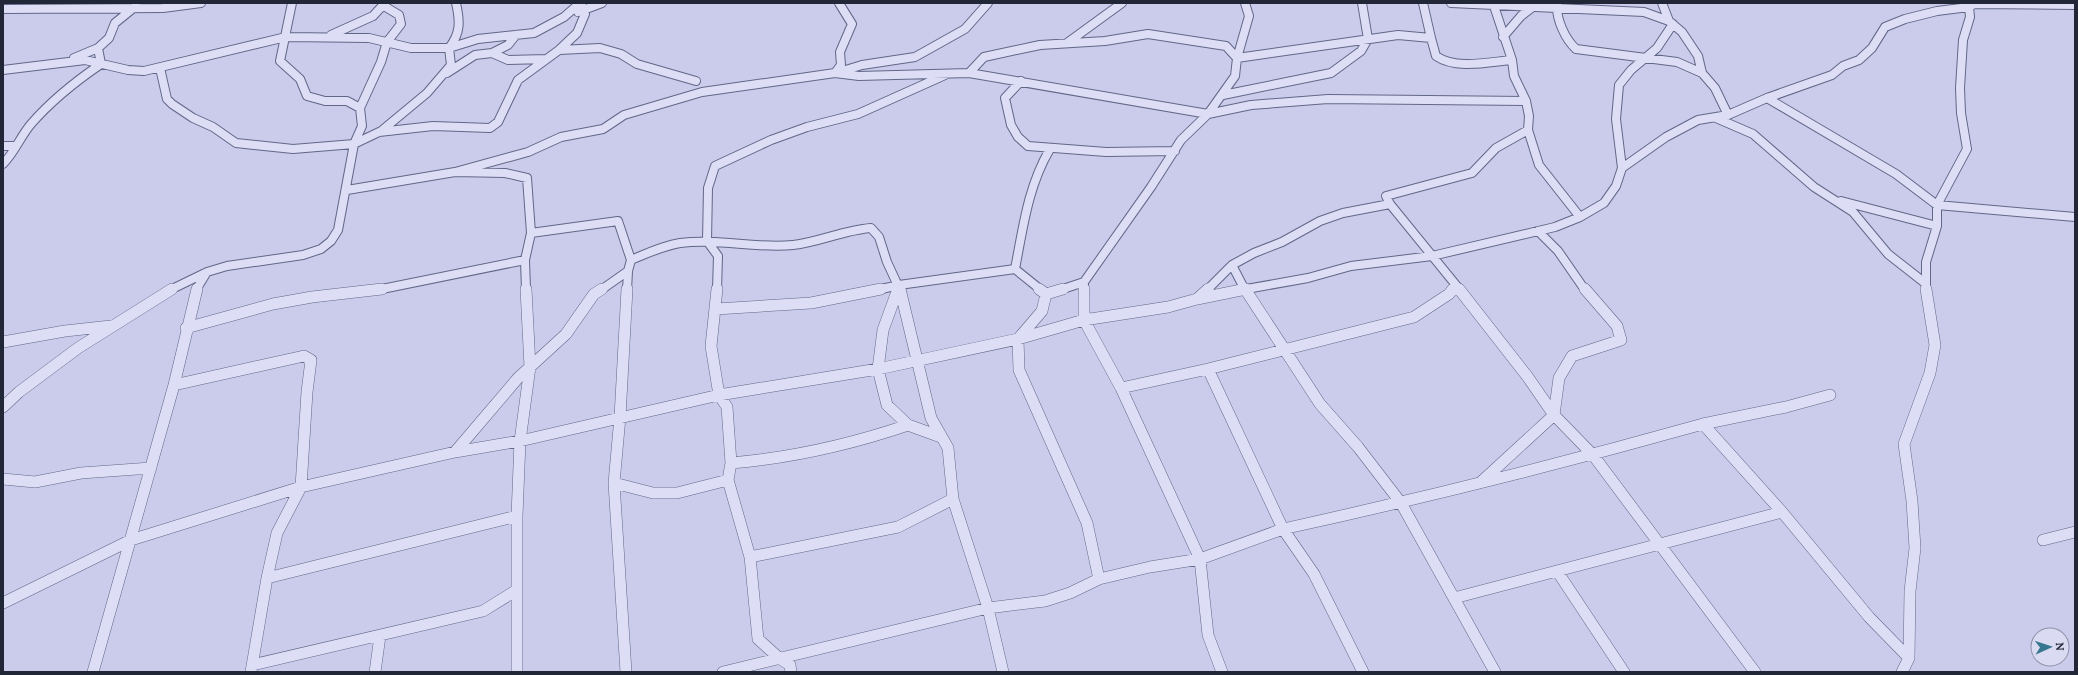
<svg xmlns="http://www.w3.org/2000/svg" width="2078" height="675" font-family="Lora,serif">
  <rect width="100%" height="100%" fill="#cbcbeb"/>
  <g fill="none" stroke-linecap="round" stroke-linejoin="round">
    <defs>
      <path id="minor-far1" d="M1451,3L1644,12L1669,21L1682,32L1698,56L1702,73L1715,88L1728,115
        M1493,3L1512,60L1514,76L1526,101L1529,116L1528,130L1539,165L1580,217
        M1662,3L1669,21
        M1557,4C1556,19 1565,39 1576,49L1677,62L1702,73
        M1974,4L2075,5
        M3,9L163,8L201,3
        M578,12L602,3
        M331,35L373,16L385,3
        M1503,37L1521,16L1534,6L1533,3
        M1431,38L1436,56C1456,70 1489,62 1512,60
        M1067,43L1122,3
        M559,50L600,48L621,54L637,64L696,81
        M492,53L508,45L516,35
        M74,58L98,48L109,38L115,23L136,6
        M160,68L167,99L172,104L193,118L213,127L236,143L293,149L354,144L379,132L433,126L490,128L498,122L518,80L559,50L577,33L585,14L581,3
        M3,70L85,60L128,70L144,71L286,37L369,38L411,48H449L478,39L534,33L564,17L580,3
        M839,72L862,65L915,57L965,29L988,3
        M447,73L475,55L492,53L508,60L546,59
        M835,73L841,65L840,52L852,24L839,3
        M969,73L1208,114L1251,105L1328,99L1526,101
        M1021,81L1005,98L1011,125L1018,137L1028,146L1106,152L1175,151
        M1223,95L1331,73L1361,51L1368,39L1362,3
        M1767,98L1896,174L1937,205L2075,217
        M360,108L381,62L387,42L401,24L399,15L384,6
        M1716,118L1753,134L1814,187L1853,212L1888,254L1925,283
        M380,132L427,93L451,65L449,48C461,33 460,21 456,3
        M3,146H15
        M3,164C15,152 20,137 31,124C51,101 76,81 101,64L98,48
        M1622,168L1616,119L1619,85L1631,70L1657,48L1673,24
        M455,172L528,152L561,137L603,129L624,115L702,92L835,73L859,76L969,73L984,57L1040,45L1105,41L1148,34L1226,46L1237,58L1398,35L1431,38L1423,3
        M347,190L455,172L505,173L527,178L531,233L525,260L377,290
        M1841,201L1937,226
        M1538,231L1558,251L1585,290
        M531,233L618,221L631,260
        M525,260L526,290
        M1232,265L1245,290
        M170,290L205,273
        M196,290L207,272L227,266L303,255L321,249L331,241L338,230L354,144L362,126L360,108L347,101H325L307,96L300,79L280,61L292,3
        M601,290L628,271
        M627,290L628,271L631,260C648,253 662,246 680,243C718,238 756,249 793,245C820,242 844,230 871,228L879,237L887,262L900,290
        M717,290L718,256L707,241L708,188L715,166L771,140L807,127L858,114L945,75
        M877,290L899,285
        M897,290L899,285L1015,269
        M1041,290L1015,269C1023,228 1028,186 1050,149
        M1060,290L1084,282
        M1084,290V282L1151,187L1181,140L1208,114L1235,76L1237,58L1249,16L1245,3
        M1207,290L1232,265L1254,253L1282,242L1320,221L1343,213L1390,204
        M1241,290L1308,278L1351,266L1432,256L1555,227L1580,217L1604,203L1616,186L1622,168L1666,137L1698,120L1728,115L1767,98L1832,75L1843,66L1859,60L1872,48L1885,27L1905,19L1937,11L1969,7
        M1452,290L1456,285
        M1460,290L1390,204L1386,196L1472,173L1496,148L1528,130
        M1926,290V262L1937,226V205L1967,149L1961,113L1960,88L1963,40L1970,17L1969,7L1976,3"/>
      <path id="minor" d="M717,289L711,346L719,395L727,407L731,463L728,480L750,557L758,639L779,658L790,665L791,672
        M898,289L883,330L878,369L887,405L908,425L941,437
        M900,289L931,418L948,448L953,499L988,608L1003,672
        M1039,289L1046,294
        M1063,289L1046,294L1042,311L1018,339L1019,370L1087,523L1099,579
        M1084,289V320L1121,388L1200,559L1208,635L1222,672
        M1245,289L1320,404L1358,447L1401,503L1495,672
        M1459,289L1527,376L1554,415L1593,455L1755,672
        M1197,299L1246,289
        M716,309L811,303L881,289
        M186,328L273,304L312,297L382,289
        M3,342L65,331L111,326
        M174,385L304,356L311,360L307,392L301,487L277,533L267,578L251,672
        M1121,388L1208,369
        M3,407L19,392L78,348L172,289
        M1703,424L1786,407L1830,395
        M455,452L518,378L566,334L594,294L602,289
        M731,463C790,458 852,444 908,425
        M3,479L35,482L81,473L151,468
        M1481,482L1554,415L1559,378L1572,356L1621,340L1617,326L1585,289
        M614,483L653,493H677L728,480
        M2043,540L2075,532
        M750,557L898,527L953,499
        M1557,571L1624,672
        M267,578L517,516
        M1454,598L1782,512
        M3,603L131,540L301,487L455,452L520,441L719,395L878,369L1018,339L1084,320L1168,307L1197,299L1208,289
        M252,665L483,611L517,590
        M93,672L174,385L197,289
        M375,672L380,636
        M517,672V516L520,441L530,367L526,289
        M626,672L614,483L620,417L627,289
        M723,672L988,608L1045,601L1070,593L1099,579L1150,567L1200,559L1283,529L1208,369L1414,317L1449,294L1453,289
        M1363,672L1314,574L1283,529C1424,498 1564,463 1703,424L1782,512L1869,617L1909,658L1910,591L1915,548L1912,501L1904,444L1930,373L1935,345L1926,289
        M1902,672L1909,658"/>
    </defs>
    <use href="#minor-far1" stroke="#616786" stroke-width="10"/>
    <use href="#minor" stroke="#616786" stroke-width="12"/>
    <use href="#minor-far1" stroke="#dddef6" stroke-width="8"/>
    <use href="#minor" stroke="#dddef6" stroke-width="11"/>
  </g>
  <rect width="2078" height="675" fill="none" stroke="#222738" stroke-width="8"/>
  <g transform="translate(2050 647) rotate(87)"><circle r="19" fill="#dadaf3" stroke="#9092a8"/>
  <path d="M0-3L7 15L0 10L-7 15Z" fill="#37778f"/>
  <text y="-6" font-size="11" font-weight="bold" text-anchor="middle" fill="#222738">N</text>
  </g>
</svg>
